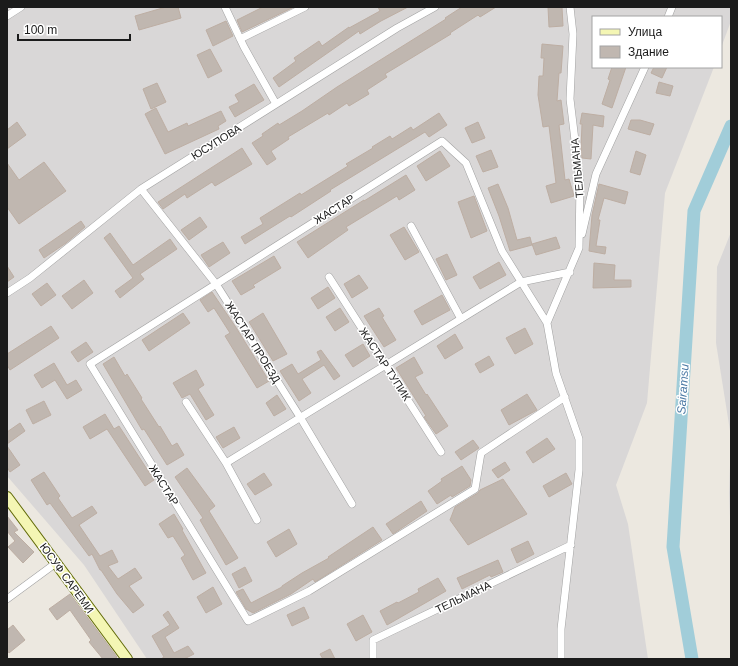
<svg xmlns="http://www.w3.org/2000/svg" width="738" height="666" font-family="Arial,sans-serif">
  <rect width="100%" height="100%" fill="#ece8e0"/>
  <path fill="#d9d7d7" d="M7,7H731V21L721,48V17H593V67H714L665,193L647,403L616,485L628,524L648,659H147L84,565L7,476Z
    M731,232V437L716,343L717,267Z
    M731,438V541L729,493Z"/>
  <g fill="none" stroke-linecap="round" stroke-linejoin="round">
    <path stroke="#a1cdd9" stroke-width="13" d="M692,659L673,547L694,211L731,126"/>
  </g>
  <path fill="#c0b7b0" stroke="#bdaea3" d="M166,7H178L181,18L139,30L135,16Z
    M263,7H294L242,32L237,20Z
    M378,7H408L381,21L360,34L359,31L279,87L273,78L296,61L294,58L319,41L322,46L349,27V28L380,11Z
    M462,7H496L480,17L478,15L450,33L451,34L385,74L387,77L367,90L369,94L349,106L347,103L329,115L328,113L288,137L289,139L271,151L276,159L267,165L252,143L263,136L262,134L278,123L279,125L302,111L337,87L446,19L445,18Z
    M548,7H562L563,26L549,27Z
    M226,21L233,36L213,46L206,30Z
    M542,44L563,46L561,73H559L557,101L561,100L564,124L559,125L565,180L569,179L574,196L551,203L546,186L556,183L549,126L543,127L538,95L539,76H543L544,58H541Z
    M210,49L222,71L208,78L197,55Z
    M612,67H626L612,108L602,104L610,80L608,79Z
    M654,67H667L662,78L651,73Z
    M659,82L673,86L670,96L656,93Z
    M157,83L166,102L151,109L143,89Z
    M254,84L264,100L235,117L229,107L239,102L235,95Z
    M156,108L168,132L187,123L188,126L221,111L226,121L218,126L219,129L165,154L145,114Z
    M439,113L447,125L429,137L425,132L330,190L331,191L291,217L290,216L245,244L241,237L263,224L260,218L300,193L301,195L348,166L346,164L373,148L372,147L390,136L392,139L411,127L413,130Z
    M582,113L604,116L603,127L593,125L591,159L582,158L581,148L582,124H580Z
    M631,120H640L654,124L650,135L628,129Z
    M17,122L26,135L7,149V130Z
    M478,122L485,138L472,143L465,128Z
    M242,148L252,164L215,186L212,182L187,198L185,194L163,209L158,202Z
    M491,150L498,167L483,172L476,156Z
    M440,151L450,166L426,181L417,166Z
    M636,151L646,155L640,175L630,172Z
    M44,162L66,191L19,224L7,207V163L19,180Z
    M406,175L415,190L399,200L397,196L346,227L348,230L308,258L297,242L348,210L364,200V201Z
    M498,184L508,208L517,240L530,237L532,245L510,251L499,216L488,188Z
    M599,184L628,192L625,204L604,198L598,220H600L596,246L606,247L605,254L589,251L592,215Z
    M474,196L487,231L471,238L458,202Z
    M200,217L207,227L189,240L181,230Z
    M81,221L85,227L66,243L44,258L39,250Z
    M404,227L419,252L405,260L390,235Z
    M110,233L133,265L170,239L177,249L140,274L144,279L120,298L115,291L133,278L104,238Z
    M556,237L560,248L536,255L532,244Z
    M223,242L230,253L209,267L201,255Z
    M447,254L457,275L446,280L436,259Z
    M274,256L281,268L253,285L255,287L241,295L232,281Z
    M499,262L506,275L480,289L473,277Z
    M594,263L615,265L614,280H631V287L593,288Z
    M7,266L14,277L7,282Z
    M359,275L368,288L352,298L344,284Z
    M84,280L93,293L72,309L62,296Z
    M47,283L56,295L41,306L32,294Z
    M328,287L335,298L318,309L311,298Z
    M212,292L237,329L269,381L257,388L225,336L230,333L214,308L208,312L200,300Z
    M442,295L450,310L422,325L414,311Z
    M340,308L349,322L335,331L326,317Z
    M379,308L384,316L382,317L396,340L384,347L364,316Z
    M183,313L190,323L149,351L142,340Z
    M263,313L287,354L273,361L249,322Z
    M51,326L59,338L10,370L7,365V354Z
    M525,328L533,344L515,354L506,338Z
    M455,334L463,348L445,359L437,346Z
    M86,342L93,352L78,362L71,352Z
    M363,344L370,356L353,367L345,355Z
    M321,350L340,376L334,380L324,365L302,379L311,393L299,401L280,371L292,364L298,374L321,360L317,352Z
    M489,356L494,365L480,373L475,364Z
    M114,357L125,376L127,374L142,398L141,399L159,427L160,426L172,446L177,443L184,455L167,465L144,429L142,430L103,364Z
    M414,357L423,373L415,377L426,395L427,394L448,426L436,434L424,417L426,416L396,368Z
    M54,363L67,385L76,380L82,390L67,399L55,380L42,388L34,375Z
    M196,370L204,385L198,389L214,415L206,420L190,394L182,398L173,383Z
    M527,394L537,410L509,425L501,410Z
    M277,395L286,409L274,416L266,403Z
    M44,401L51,415L33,424L26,410Z
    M105,414L114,429L119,426L154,480L145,486L107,429L90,439L83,427Z
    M20,423L25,431L7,444V432Z
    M234,427L240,438L223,448L216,437Z
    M547,438L555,449L533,463L526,452Z
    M473,440L479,448L461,460L455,452Z
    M7,446L20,465L10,472L7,467Z
    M505,462L510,470L498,478L492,470Z
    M462,466L471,480L470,486L452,497L451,495L437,504L428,491L442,481L441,479Z
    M187,468L215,506L209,511L238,558L226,565L200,520L203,518L175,477Z
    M44,472L60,496L58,498L72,518L92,506L97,513L79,525L100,556L112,550L118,562L108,566L118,579L135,568L142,578L129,586L144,605L133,613L117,594L101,570H100L92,554L89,556L50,503L47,505L31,480Z
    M264,473L272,485L255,495L247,484Z
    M566,473L572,484L549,497L543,486Z
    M503,479L527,514L468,545L450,520L455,507L478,493L480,490Z
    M421,501L427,511L393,534L386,524Z
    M174,514L183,529L182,530L206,573L193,580L181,558L185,555L173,536L168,538L159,524Z
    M7,516L18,530L14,532L34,552L23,563L8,547L15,541L7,531Z
    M373,527L382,540L315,582L313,579L291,594L253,613L246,609L236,592L243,589L251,603L282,587V586L302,573L329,558L328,557Z
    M289,529L297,544L276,557L267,542Z
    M528,541L534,554L517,563L511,549Z
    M498,560L503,572L491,577L490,575L462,589L457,578Z
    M245,567L252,581L239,588L232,574Z
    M438,578L446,591L387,625L380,611L397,602L398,603L419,592L418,589Z
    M213,587L222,604L206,613L197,597Z
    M70,594L117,657L114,659H103L89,642L91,640L70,610L57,620L49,609Z
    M304,607L309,618L292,626L287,615Z
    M168,611L179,628L165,637L174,653L188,646L194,654L184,659H161L164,657L152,636L170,625L163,615Z
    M363,615L372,632L356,641L347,624Z
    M13,625L25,640L9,653L7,650V630Z
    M330,649L335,659H323L320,654Z"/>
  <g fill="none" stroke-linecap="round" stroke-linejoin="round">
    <defs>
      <path id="minor" d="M225,7L244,47L276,104
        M7,16L21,7
        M668,17L672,7
        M240,39L305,7
        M141,189L216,284L300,417L352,504
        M411,226L461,319
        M582,234L596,174L645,67
        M329,277L441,452
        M7,293L30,278L141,189L397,28L435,7
        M547,323L579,248L580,182L570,99L573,34L570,7
        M186,402L226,463L257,520
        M226,463L521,282L570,272
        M7,599L56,563
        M373,659V640L571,545
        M561,659V629L579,470V439L556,373L547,323L502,251L466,163L442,141L90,364L248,621L309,591L475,489L481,453L565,397"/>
      <path id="secondary" d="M7,497L127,659"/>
    </defs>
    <use href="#minor" stroke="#a2a2a2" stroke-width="8"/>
    <use href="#secondary" stroke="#626b08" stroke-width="12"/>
    <use href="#minor" stroke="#fff" stroke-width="7"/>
    <use href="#secondary" stroke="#f4f6b4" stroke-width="10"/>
  </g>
  <g text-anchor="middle" stroke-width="3" stroke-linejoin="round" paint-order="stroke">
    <g font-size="11" fill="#1b1b1b" stroke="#fff">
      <text transform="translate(216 142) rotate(-32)" y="4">ЮСУПОВА</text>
      <text transform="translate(577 168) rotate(-95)" y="4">ТЕЛЬМАНА</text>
      <text transform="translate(334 209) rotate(-32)" y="4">ЖАСТАР</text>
      <text transform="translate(253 342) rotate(58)" y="4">ЖАСТАР ПРОЕЗД</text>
      <text transform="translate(385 364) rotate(57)" y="4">ЖАСТАР ТУПИК</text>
      <text transform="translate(164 485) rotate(58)" y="4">ЖАСТАР</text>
      <text transform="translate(67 578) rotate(54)" y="4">ЮСУФ САРЕМИ</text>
      <text transform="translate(463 597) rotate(-26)" y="4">ТЕЛЬМАНА</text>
    </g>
    <g font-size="12" font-style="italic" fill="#4c7aa5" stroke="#fff">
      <text transform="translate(683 389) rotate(-86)" y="4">Sairamsu</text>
    </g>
  </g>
  <rect width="738" height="666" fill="none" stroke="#1b1b1b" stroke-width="16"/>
  <rect x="592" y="16" width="130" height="52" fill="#ffffff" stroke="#a4a4a4"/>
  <rect x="600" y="29" width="20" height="6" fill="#f4f6b4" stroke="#a4a4a4"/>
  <text x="628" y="36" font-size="12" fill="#1b1b1b">Улица</text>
  <rect x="600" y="46" width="20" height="12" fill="#c0b7b0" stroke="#a4a4a4"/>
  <text x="628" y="56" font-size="12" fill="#1b1b1b">Здание</text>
  <path d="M18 34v6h112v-6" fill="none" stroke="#1b1b1b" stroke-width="2"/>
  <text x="24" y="34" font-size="12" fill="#1b1b1b" stroke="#ffffff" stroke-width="3" paint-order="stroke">100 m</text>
</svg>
